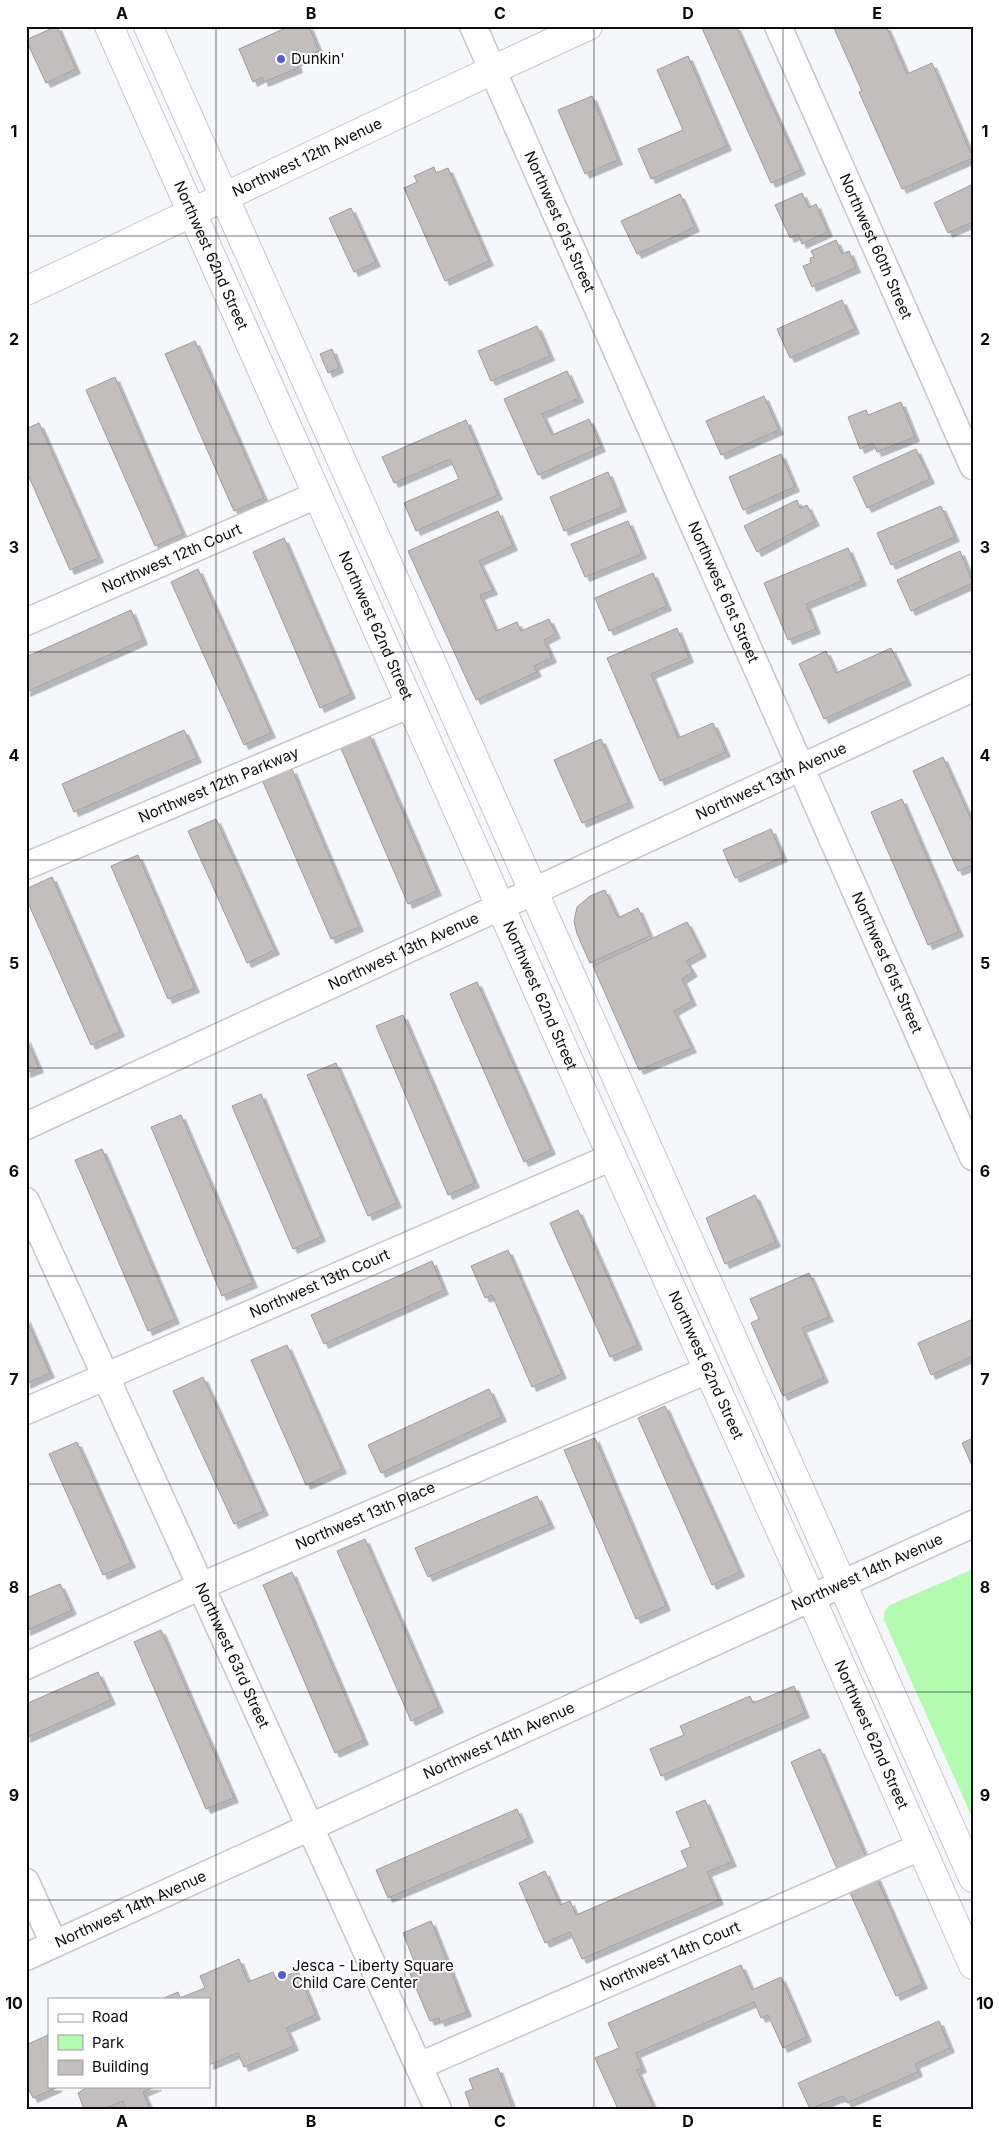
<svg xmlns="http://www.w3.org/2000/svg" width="999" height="2135" font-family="Inter,sans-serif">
  <defs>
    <filter id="shadow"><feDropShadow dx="4.5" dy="4.5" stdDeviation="0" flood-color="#0004"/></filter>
  </defs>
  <rect width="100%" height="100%" fill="#f6f7fb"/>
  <path fill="#b2fab0" d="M973,1569V1819L884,1620C884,1613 884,1610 890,1605Z"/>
  <path fill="#c3bebe" stroke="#a09b9a" filter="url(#shadow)" d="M57,26L76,69L46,83L26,40Z
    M290,26H309L319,51L296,62L298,68L264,82L262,77L253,82L239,49Z
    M701,26H736L801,170L771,183Z
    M833,26H886L907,74L932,63L973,158L902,189L859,92L862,91Z
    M688,56L727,146L651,179L638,149L683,130L657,70Z
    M592,96L618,160L585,174L558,110Z
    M434,167L436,173L448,168L489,261L445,281L404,188L417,182L414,176Z
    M973,184V222L948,233L934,203Z
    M802,193L809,208L816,204L828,232L802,244L798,234L790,238L775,205Z
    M680,194L695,227L637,254L621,221Z
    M351,208L376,262L354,272L329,218Z
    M836,240L842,254L849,251L856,268L812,287L803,266L811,263L810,258L814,257L811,251Z
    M842,300L855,329L790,358L777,329Z
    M537,326L550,356L491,381L478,351Z
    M195,341L264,498L234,511L165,354Z
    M332,349L339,368L328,373L320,354Z
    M567,371L579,398L542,414L552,435L589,419L601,447L538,475L504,399Z
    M115,377L183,534L155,546L86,390Z
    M764,396L779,430L721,455L706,421Z
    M901,402L915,437L877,452L873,443L860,449L848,417L866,410L868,415Z
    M466,420L498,495L416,531L404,503L459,479L450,459L394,483L382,457Z
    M39,423L99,558L70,570L26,470V429Z
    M916,449L930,479L867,508L853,477Z
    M781,454L795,487L743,510L729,477Z
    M608,472L622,507L564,531L550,497Z
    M797,500L800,508L807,505L815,521L757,552L744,526Z
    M941,506L955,537L891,565L877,533Z
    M498,511L513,546L479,561L493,590L480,595L496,631L517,622L521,631L549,619L556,634L544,640L552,658L534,666L537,672L476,700L408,551Z
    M628,521L642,554L585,577L571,544Z
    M284,538L351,694L320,708L253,552Z
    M848,548L862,581L806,604L816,629L788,640L764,583Z
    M960,551L973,583L911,611L897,580Z
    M198,569L271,733L244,745L171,582Z
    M653,573L667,606L609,631L595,598Z
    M131,610L143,640L26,692V657Z
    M677,628L689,658L651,674L678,738L713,723L726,752L660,781L607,658Z
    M891,648L907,681L824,719L799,664L826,651L836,673Z
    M184,730L197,758L74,812L62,784Z
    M369,734L437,891L408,904L340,746Z
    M601,739L629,803L582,823L554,760Z
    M943,757L973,824V865L958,871L913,771Z
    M292,769L359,927L331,939L263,782Z
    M902,799L959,932L928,945L871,812Z
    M216,819L275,950L247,963L188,831Z
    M771,829L783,857L735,878L723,850Z
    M138,855L195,988L168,999L111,866Z
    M52,877L120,1032L91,1045L26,898V889Z
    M605,890L618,918L638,908L650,936L590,963L577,934L574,921L577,907L590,896Z
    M687,922L702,952L686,961L693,972L682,979L692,1001L674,1011L692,1048L639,1070L593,966Z
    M477,982L551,1150L524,1162L450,994Z
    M403,1015L475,1183L448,1195L376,1026Z
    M26,1038L39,1068L26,1073Z
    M336,1063L397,1203L368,1216L307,1075Z
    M261,1094L321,1237L293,1249L232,1106Z
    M181,1115L253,1283L222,1296L151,1127Z
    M102,1149L175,1319L148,1331L75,1160Z
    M755,1195L776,1242L725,1264L706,1218Z
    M578,1210L638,1345L610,1357L550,1223Z
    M508,1250L562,1374L532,1387L492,1295L485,1298L471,1266Z
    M432,1261L444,1290L324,1344L311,1315Z
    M809,1273L829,1317L802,1328L824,1378L783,1396L751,1323L759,1319L750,1299Z
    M26,1318L50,1373L26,1384Z
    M973,1319V1356L931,1375L918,1343Z
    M287,1345L342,1469L306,1485L251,1360Z
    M203,1377L264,1511L234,1524L173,1391Z
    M489,1389L502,1417L381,1473L368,1445Z
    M665,1406L740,1572L712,1585L638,1418Z
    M595,1438L666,1606L636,1619L564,1450Z
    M973,1438V1468L962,1443Z
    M77,1442L131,1563L103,1575L49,1454Z
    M537,1496L550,1524L428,1577L415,1548Z
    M365,1539L439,1708L411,1721L337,1551Z
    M292,1572L364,1740L335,1753L263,1585Z
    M60,1584L72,1610L26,1631V1598Z
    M161,1630L234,1798L206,1809L134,1642Z
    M98,1672L111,1700L26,1738V1704Z
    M794,1686L805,1713L661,1776L650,1749L684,1735L680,1726L750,1696L753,1703Z
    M820,1749L866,1857L837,1869L791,1762Z
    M705,1800L732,1862L707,1872L719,1900L582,1959L570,1932L545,1943L519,1883L545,1871L560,1905L570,1901L576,1915L688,1867L681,1851L691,1847L676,1812Z
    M517,1809L529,1838L388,1898L376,1870Z
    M876,1876L923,1984L896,1996L848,1888Z
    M431,1921L467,2012L440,2022L439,2018L430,2021L410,1974L418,1971L403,1933Z
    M239,1959L248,1982L273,1972L276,1980L298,1971L316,2015L286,2028L294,2046L244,2067L238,2053L209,2065V1999H162L178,1992L180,1998L205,1988L200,1976Z
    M741,1965L752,1990L781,1977L807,2037L783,2048L768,2015L761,2018L754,2002L636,2053L642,2068L637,2070L653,2106L646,2109H618L595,2058L619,2048L608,2023Z
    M939,2021L950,2048L915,2064L918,2072L847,2103L843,2096L810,2109L798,2083Z
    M48,2035L49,2086L58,2087L33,2098L26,2084V2045Z
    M498,2068L513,2109H471L465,2092L473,2089L469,2079Z
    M89,2086H157L143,2092L150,2108L148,2109H126L123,2101L104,2109H84L78,2093Z"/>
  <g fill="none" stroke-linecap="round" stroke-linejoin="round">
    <defs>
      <g id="minor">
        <path id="s1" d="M473,26L973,1157"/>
        <path id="s2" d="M778,26L973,466"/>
        <path id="s3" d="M26,622L317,495"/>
        <path id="s4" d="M26,866L411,704"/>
        <path id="s5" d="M26,1126L973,688"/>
        <path id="s6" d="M26,1201L438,2109"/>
        <path id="s7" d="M26,1411L612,1157"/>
        <path id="s8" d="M26,1666L201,1586L708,1370"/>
        <path d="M26,1882L54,1944"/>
        <path id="s9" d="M26,1957L973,1524"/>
        <path id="s10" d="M419,2066L920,1847"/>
      </g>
      <g id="major">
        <path id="s11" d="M109,26L581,1088L811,1598L973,1965"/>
        <path d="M148,26L973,1878"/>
        <path id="s12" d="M26,291C214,203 399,112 588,26"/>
      </g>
    </defs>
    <use href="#minor" stroke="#c4c5c9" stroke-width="29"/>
    <use href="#major" stroke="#c4c5c9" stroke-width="30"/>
    <use href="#minor" stroke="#fff" stroke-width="26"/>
    <use href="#major" stroke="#fff" stroke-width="28"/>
  </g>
  <path fill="none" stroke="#0b0b0d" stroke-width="1" stroke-opacity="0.55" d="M216,26V2109M405,26V2109M594,26V2109M783,26V2109M26,236H973M26,444H973M26,652H973M26,860H973M26,1068H973M26,1276H973M26,1484H973M26,1692H973M26,1900H973"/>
  <g fill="#585dd5" stroke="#fff" stroke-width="2">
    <circle cx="281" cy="59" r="5"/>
    <circle cx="282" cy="1975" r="5"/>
  </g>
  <g text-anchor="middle" stroke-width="4" stroke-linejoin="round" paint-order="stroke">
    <g font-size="15" fill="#0b0b0d" stroke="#fff" text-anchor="start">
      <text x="291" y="64">Dunkin'</text>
      <text x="292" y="1971">Jesca - Liberty Square<tspan x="292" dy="17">Child Care Center</tspan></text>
    </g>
    <g font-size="15" fill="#0b0b0d" stroke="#fff">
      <text dy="5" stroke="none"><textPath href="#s12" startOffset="311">Northwest 12th Avenue</textPath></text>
      <text dy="5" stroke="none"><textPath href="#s1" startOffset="214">Northwest 61st Street</textPath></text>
      <text dy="5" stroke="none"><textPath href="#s2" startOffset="241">Northwest 60th Street</textPath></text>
      <text dy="5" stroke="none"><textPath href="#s11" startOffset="251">Northwest 62nd Street</textPath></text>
      <text dy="5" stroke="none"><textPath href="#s3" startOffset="159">Northwest 12th Court</textPath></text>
      <text dy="5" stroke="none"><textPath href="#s1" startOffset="619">Northwest 61st Street</textPath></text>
      <text dy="5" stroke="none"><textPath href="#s11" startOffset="656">Northwest 62nd Street</textPath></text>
      <text dy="5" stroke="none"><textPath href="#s5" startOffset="821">Northwest 13th Avenue</textPath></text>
      <text dy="5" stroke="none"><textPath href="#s4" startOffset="209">Northwest 12th Parkway</textPath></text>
      <text dy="5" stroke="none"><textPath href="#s5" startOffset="416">Northwest 13th Avenue</textPath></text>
      <text dy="5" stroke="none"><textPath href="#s1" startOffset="1024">Northwest 61st Street</textPath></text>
      <text dy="5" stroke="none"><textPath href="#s11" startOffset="1061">Northwest 62nd Street</textPath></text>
      <text dy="5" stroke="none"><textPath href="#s7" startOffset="320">Northwest 13th Court</textPath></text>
      <text dy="5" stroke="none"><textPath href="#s11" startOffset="1466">Northwest 62nd Street</textPath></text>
      <text dy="5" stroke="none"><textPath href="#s8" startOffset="371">Northwest 13th Place</textPath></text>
      <text dy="5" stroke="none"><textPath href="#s9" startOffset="925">Northwest 14th Avenue</textPath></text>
      <text dy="5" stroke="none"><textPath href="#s6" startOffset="499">Northwest 63rd Street</textPath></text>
      <text dy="5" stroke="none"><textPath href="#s11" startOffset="1871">Northwest 62nd Street</textPath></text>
      <text dy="5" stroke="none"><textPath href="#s9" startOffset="520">Northwest 14th Avenue</textPath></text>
      <text dy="5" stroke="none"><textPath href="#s9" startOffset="115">Northwest 14th Avenue</textPath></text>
      <text dy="5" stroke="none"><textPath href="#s10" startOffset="274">Northwest 14th Court</textPath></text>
    </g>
  </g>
  <rect width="999" height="2135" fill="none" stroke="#ffffff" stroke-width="55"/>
  <rect x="48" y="1998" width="162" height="90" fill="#ffffff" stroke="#9d9d9e"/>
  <rect x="58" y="2014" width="25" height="8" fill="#ffffff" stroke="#9d9d9e"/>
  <text x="92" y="2022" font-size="15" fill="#0b0b0d">Road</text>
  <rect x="58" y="2035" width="25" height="15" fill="#b2fab0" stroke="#9d9d9e"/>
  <text x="92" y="2048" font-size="15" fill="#0b0b0d">Park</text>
  <rect x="58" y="2060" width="25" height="15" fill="#c3bebe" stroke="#9d9d9e"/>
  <text x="92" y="2072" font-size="15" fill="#0b0b0d">Building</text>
  <rect x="28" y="28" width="944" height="2080" fill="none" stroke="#0b0b0d" stroke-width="2"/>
  <g font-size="16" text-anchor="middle" font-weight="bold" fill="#0b0b0d">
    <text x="122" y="19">A</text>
    <text x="311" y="19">B</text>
    <text x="500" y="19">C</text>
    <text x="688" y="19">D</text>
    <text x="877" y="19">E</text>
    <text x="14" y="137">1</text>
    <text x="985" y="137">1</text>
    <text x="14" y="345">2</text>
    <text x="985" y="345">2</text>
    <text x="14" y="553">3</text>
    <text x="985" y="553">3</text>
    <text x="14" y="761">4</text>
    <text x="985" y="761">4</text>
    <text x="14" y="969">5</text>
    <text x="985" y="969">5</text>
    <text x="14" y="1177">6</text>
    <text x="985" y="1177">6</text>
    <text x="14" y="1385">7</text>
    <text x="985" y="1385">7</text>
    <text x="14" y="1593">8</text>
    <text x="985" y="1593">8</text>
    <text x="14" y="1801">9</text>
    <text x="985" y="1801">9</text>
    <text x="14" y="2009">10</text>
    <text x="985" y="2009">10</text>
    <text x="122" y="2127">A</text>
    <text x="311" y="2127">B</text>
    <text x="500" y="2127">C</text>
    <text x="688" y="2127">D</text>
    <text x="877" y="2127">E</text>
  </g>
</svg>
